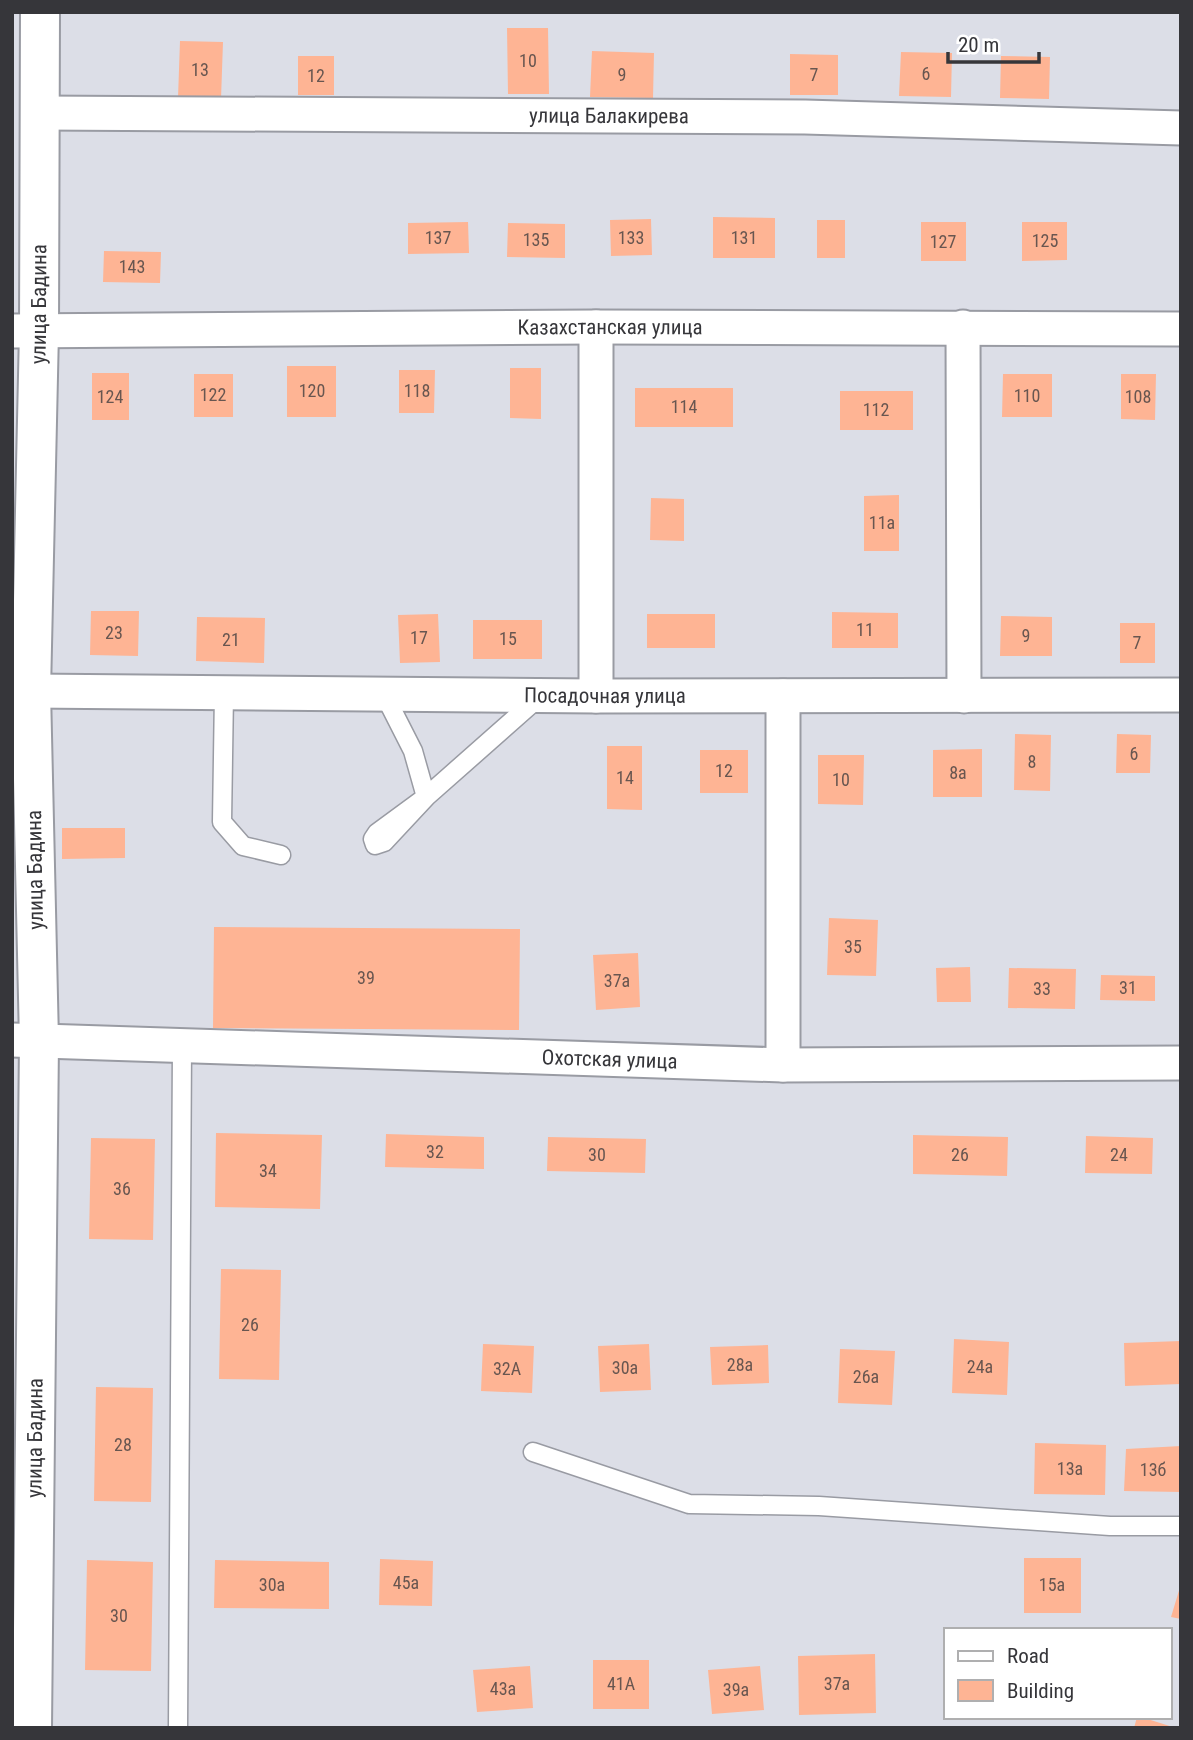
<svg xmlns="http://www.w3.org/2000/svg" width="1193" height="1740" font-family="'Roboto Condensed',sans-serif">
  <rect width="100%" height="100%" fill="#dcdee7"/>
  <path fill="#feb494" d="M507,28H548L549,94H508Z
    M180,41L223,42L221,99L178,98Z
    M592,51L654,53L653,98L590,97Z
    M901,52L952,53L951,97L899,96Z
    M790,54L838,55V95H790Z
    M298,56H334V95H298Z
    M1001,56L1050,57L1049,99L1000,98Z
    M713,217L775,218V258H713Z
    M651,219L652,255L611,256L610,220Z
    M817,220H845V258H817Z
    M468,222L469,253L408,254V223Z
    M921,222H966V261H921Z
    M1022,222H1067V260L1022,261Z
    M508,223L565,224V258L507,257Z
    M104,251L161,252L160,283L103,282Z
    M287,366H336V417H287Z
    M510,368H541V419L510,418Z
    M399,370H435L434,413H399Z
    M92,373H129V420H92Z
    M194,374H233V417H194Z
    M1003,374H1052V417H1002Z
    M1121,374H1156L1155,420L1121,419Z
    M635,388H733V427H635Z
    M840,391H913V430H840Z
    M899,495V551H864V496Z
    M651,498L684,499V541L650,540Z
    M91,611H139L138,656L90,655Z
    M832,612L898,613V648H832Z
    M438,614L440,662L400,663L398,615Z
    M647,614H715V648H647Z
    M1001,616L1052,617V656H1000Z
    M197,617L265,618L264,663L196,661Z
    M473,620H542V659H473Z
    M1120,623H1155V663H1120Z
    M1015,734L1051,735L1050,791L1014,790Z
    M1117,734L1151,735L1150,773H1116Z
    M607,746H642V810L607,809Z
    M982,749V797H933V750Z
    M700,750H748V793H700Z
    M818,755H864L863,805L818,804Z
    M62,828H125V858L62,859Z
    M829,918L878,920L876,976L827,975Z
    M214,927L520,929L519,1030L213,1028Z
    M638,953L640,1007L596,1010L593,955Z
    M970,967L971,1002H937L936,968Z
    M1009,968L1076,969L1075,1009L1008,1008Z
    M1101,975L1155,976V1001L1100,1000Z
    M216,1133L322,1135L320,1209L215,1207Z
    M386,1134L484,1137V1169L385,1167Z
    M913,1135L1008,1137L1007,1176L913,1174Z
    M1086,1136L1153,1138L1152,1174L1085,1173Z
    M548,1137L646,1139L645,1173L547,1171Z
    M91,1138L155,1139L153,1240L89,1239Z
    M221,1269L281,1270L279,1380L219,1379Z
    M954,1339L1009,1342L1007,1395L952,1393Z
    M1181,1341V1384L1125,1386L1124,1343Z
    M483,1344L534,1346L532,1393L481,1391Z
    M649,1344L651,1390L600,1392L598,1346Z
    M768,1345L769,1383L712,1385L710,1347Z
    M840,1349L895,1351L892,1405L838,1403Z
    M96,1387L153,1388L151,1502L94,1501Z
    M1035,1443L1106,1445L1105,1495L1034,1494Z
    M1181,1446V1492L1124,1491L1126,1449Z
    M1024,1558H1081V1613H1024Z
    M380,1559L433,1561L432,1606L379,1605Z
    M87,1560L153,1562L151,1671L85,1670Z
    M215,1560L329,1562V1609L214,1608Z
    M1181,1584V1619L1171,1617Z
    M875,1654L876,1713L799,1715L798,1656Z
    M593,1660H649V1709H593Z
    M530,1666L533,1708L477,1712L473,1670Z
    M760,1666L764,1710L712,1714L708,1670Z
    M1137,1717H1141L1176,1728H1134Z"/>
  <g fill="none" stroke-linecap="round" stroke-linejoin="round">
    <defs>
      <path id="service" d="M224,693L222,822L243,846L281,855
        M384,694L413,751L426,797L384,842L375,845L373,839L377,833L426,797L538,698
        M533,1452L689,1504L819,1506L1110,1526H1181
        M178,1728L182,1046"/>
      <g id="minor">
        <path id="s1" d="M39,113L805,117L1181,128"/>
        <path d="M596,327V696"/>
        <path d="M963,327L964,696"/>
        <path id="s2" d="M12,331L596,327L1181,329"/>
        <path id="s3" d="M31,691L596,696L1181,695"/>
        <path id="s4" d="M12,1040L783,1065L1181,1063"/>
        <path d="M783,1065V696"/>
      </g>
      <g id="tertiary">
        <path id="s5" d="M32,1728L39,1041L31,691L39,331L40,12"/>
      </g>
    </defs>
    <use href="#service" stroke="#999ba3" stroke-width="21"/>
    <use href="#minor" stroke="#999ba3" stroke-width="37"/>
    <use href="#tertiary" stroke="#999ba3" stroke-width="42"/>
    <use href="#service" stroke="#fff" stroke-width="18"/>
    <use href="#minor" stroke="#fff" stroke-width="33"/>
    <use href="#tertiary" stroke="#fff" stroke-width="38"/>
  </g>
  <g text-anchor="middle" stroke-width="6" stroke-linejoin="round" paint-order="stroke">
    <g font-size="18" fill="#685650">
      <text x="528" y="67">10</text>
      <text x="200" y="76">13</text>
      <text x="926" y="80">6</text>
      <text x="622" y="81">9</text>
      <text x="814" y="81">7</text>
      <text x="316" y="82">12</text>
      <text x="438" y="244">137</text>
      <text x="631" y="244">133</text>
      <text x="744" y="244">131</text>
      <text x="536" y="246">135</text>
      <text x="1045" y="247">125</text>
      <text x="943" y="248">127</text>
      <text x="132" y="273">143</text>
      <text x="312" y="397">120</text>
      <text x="417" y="397">118</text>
      <text x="213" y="401">122</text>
      <text x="1027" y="402">110</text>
      <text x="110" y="403">124</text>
      <text x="1138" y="403">108</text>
      <text x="684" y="413">114</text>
      <text x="876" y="416">112</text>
      <text x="882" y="529">11a</text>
      <text x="865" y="636">11</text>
      <text x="114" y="639">23</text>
      <text x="1026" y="642">9</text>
      <text x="419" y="644">17</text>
      <text x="508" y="645">15</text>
      <text x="231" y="646">21</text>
      <text x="1137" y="649">7</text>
      <text x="1134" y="760">6</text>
      <text x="1032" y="768">8</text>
      <text x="724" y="777">12</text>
      <text x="958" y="779">8а</text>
      <text x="625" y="784">14</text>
      <text x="841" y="786">10</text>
      <text x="853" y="953">35</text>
      <text x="366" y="984">39</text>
      <text x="617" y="987">37а</text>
      <text x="1128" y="994">31</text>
      <text x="1042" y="995">33</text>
      <text x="435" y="1158">32</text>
      <text x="597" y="1161">30</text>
      <text x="960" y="1161">26</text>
      <text x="1119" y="1161">24</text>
      <text x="268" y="1177">34</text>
      <text x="122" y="1195">36</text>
      <text x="250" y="1331">26</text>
      <text x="740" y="1371">28а</text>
      <text x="980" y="1373">24а</text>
      <text x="625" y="1374">30а</text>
      <text x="507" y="1375">32А</text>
      <text x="866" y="1383">26а</text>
      <text x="123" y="1451">28</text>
      <text x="1070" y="1475">13а</text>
      <text x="1153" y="1476">13б</text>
      <text x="406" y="1589">45а</text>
      <text x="272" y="1591">30а</text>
      <text x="1052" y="1591">15а</text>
      <text x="119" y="1622">30</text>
      <text x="621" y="1690">41А</text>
      <text x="837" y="1690">37а</text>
      <text x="503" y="1695">43а</text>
      <text x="736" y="1696">39а</text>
    </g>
    <g font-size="21" fill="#36363a" stroke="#fff">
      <text dy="7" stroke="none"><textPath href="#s1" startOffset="570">улица Балакирева</textPath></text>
      <text dy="7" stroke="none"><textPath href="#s5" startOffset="1424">улица Бадина</textPath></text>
      <text dy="7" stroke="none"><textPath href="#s2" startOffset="598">Казахстанская улица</textPath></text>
      <text dy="7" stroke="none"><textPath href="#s3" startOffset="574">Посадочная улица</textPath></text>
      <text transform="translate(35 870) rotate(-91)" y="7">улица Бадина</text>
      <text dy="7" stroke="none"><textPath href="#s4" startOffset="598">Охотская улица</textPath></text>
      <text dy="7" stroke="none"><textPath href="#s5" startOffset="290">улица Бадина</textPath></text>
    </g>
  </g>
  <rect width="1193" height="1740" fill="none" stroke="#36363a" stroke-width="28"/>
  <rect x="944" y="1628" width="228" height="91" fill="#ffffff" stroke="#afafb0" stroke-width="2"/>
  <rect x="958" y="1651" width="35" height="10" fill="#ffffff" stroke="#afafb0" stroke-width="2"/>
  <text x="1007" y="1663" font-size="21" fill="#36363a">Road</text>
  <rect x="958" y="1680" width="35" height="21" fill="#feb494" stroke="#afafb0" stroke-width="2"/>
  <text x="1007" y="1698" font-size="21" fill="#36363a">Building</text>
  <path d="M948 52v10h91v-10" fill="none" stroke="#36363a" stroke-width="3.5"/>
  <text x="958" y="52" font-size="21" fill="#36363a" stroke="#ffffff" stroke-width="5" paint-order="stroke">20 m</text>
</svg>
